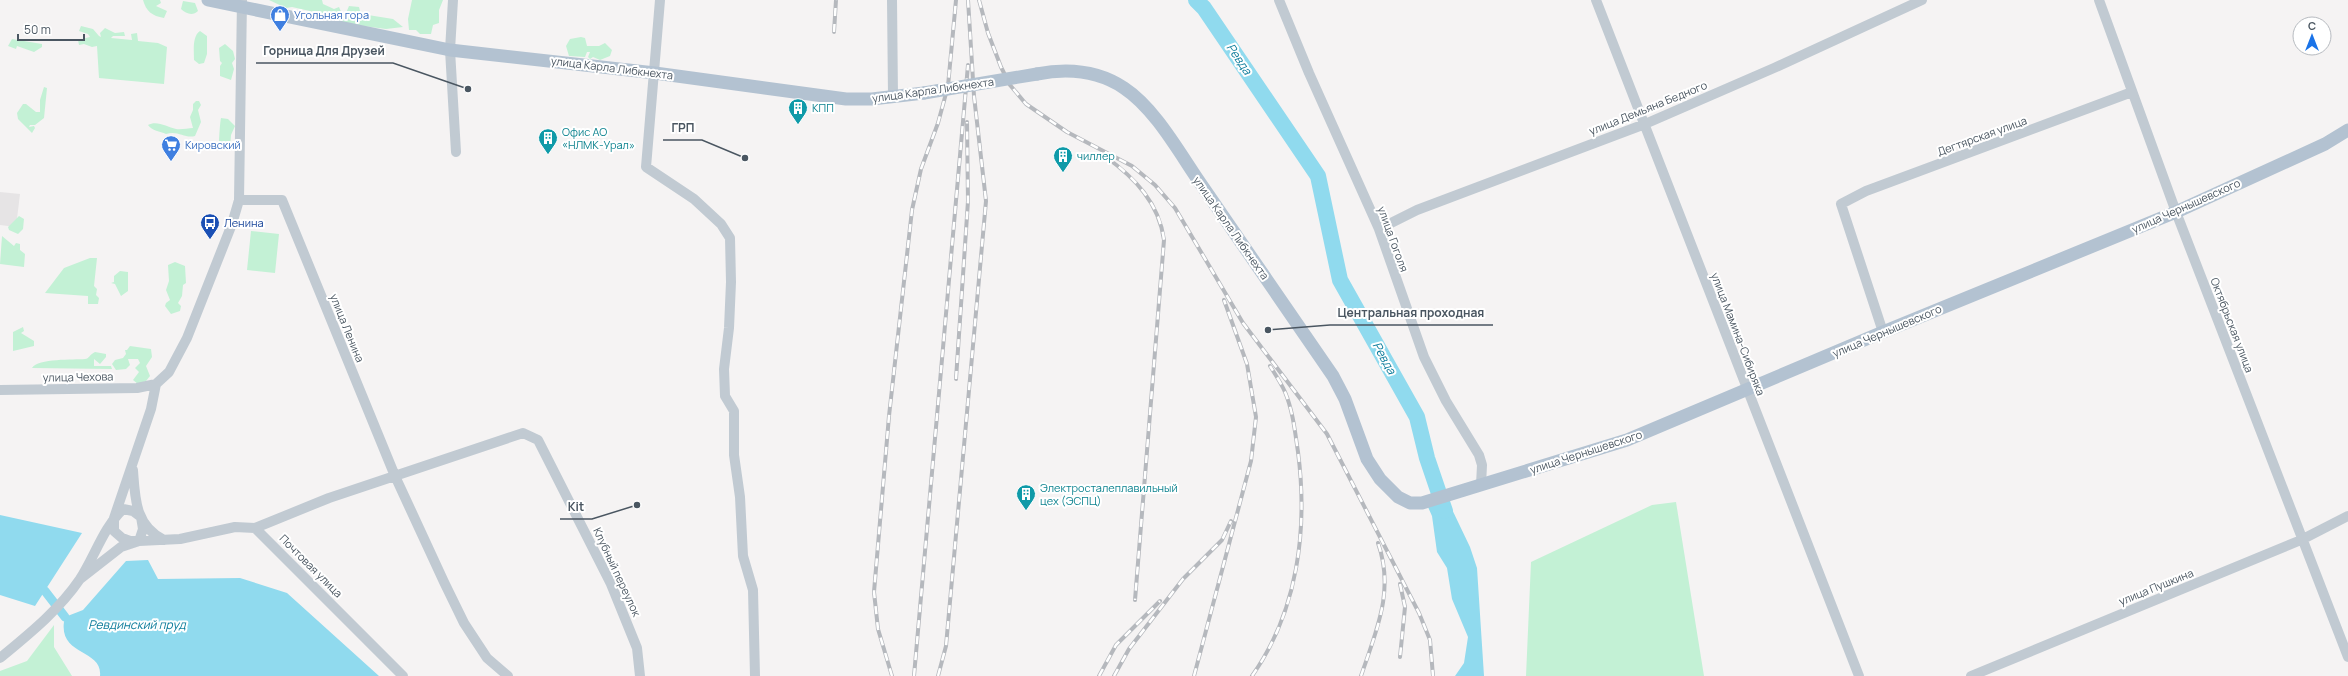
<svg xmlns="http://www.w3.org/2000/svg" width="2348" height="676" font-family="Manrope,sans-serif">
  <rect width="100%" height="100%" fill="#f5f3f3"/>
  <path fill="#e6e4e5" d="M0,192L20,194L16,227L0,225Z"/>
  <path fill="#c3f1d5" d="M143,0H160L161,3L156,6L167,11L164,18C152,16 146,11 143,0Z
    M269,0H322L323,4L334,9L339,7L342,14L346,13L349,6L359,7L360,11L368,15L393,19L403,27L386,29L333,22L332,16L292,7L286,8Z
    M412,0H443L439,10V23L433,25L431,34H420L416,30H409L408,19Z
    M183,1L195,3L198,11C193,16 186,14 181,9Z
    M81,26L93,29L99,36L101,37L100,33L105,28L115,33L124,32L125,36H113L111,38L132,40L131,34L137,33L138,41L158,43L167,47L164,84L99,78L97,46L92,47L84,44L79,45L78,40L90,37L88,34L79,31Z
    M200,31L207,36V54L204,63L199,64L194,60C194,52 192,36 200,31Z
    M581,37L585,38L587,46H599L605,43L612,50L610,56L600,60L593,57L590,59L588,57L590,52H587L585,57L569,56L566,46L570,39Z
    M12,39L42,44V47L34,52L17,46L16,49L8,46Z
    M225,44L233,51L235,59L232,63L234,69L231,80L220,76V66L222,63L220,61L219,48Z
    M44,87L47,88L44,118L35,125H30L29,127L34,126L35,128L32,133L18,119L17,113L23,104H26L36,112H40V100Z
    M196,101H199L201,105L198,110L201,122L195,136C185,139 178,130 166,134C160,131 152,131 148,125C157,120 167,127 176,129C181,130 188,128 193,128L190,117L193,110V104Z
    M221,118L228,119L235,126L231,135L230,148L225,149L219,143C219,139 220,122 221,118Z
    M19,216L24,219L23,229L18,234L9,230L8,227Z
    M251,231L279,234L275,273L247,270Z
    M2,236L14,246L16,243L20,244V250L25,254L24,267L0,264Z
    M90,258H97L94,286L97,289L96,295L99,298L98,304H88V296L45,293L64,268Z
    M175,262L185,266L186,283L183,285L182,296L178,303L181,306L180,311L171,314L165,306L166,303L170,300L166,290L169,281L168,265Z
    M120,271L128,272V291L121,296L115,284L111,283L114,282V276Z
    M23,327L24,331L21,333L34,341V346L13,351V332Z
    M130,346L151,349L152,357L146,366L150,376L146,381L138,384L133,380L139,372L135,368L140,363L138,359H128L130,365L126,369L116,370L112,364L115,360L123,358L126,354L125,350H127Z
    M95,352L106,354V357L100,364L94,359V366H111L112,369L32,368C38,358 74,360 85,359C89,359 90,354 95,352Z
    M1676,502L1704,676H1526L1531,562L1652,505Z
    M54,625V647L72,676H0V671L27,661Z"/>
  <path fill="#90daee" d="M1448,501L1470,547L1477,568L1484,676H1455L1464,663L1468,637L1452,599L1447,568L1437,552L1432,516L1428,507Z
    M0,515L82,533L35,606L0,595Z
    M148,560L158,579L240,578L287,593L379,676H100C103,648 55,657 65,617L83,610L126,561Z"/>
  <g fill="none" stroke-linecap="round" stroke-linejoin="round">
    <path stroke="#90daee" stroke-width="9" d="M45,591L65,617"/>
    <path stroke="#90daee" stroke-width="16" d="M1196,0L1204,8L1318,176L1340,280L1417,417L1427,458L1445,511"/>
    <path stroke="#c1cad2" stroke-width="10" d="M242,0L239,200L232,224L187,338L169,372L156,384L151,409L114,518V531L122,538L130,541H139L180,539L235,527L255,528L403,676
      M453,0L450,50L456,152
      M660,0L646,167L694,199L721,224L730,238L731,282L729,328L724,369L725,396L734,411V455L740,497L743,556L753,590L755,676
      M892,0L893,96
      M1279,0L1309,73L1379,229L1424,357L1446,401L1479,455L1482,465L1481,485
      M1596,0L1859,676
      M2099,0L2176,212L2348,657
      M239,200H282L395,476L444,582L464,623L487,658L508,676
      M1379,229L1417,210L1645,124L1774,68L1922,0
      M1883,332L1841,204L1866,191L2132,92
      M0,390L137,388L156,384
      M133,470C135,498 135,526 164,540
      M255,528L329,498L523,433L538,440L611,584L637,648L640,676
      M0,658C29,634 59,610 80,579C95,556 103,528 123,509L133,511L141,517L143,529L139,541L121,547L80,579
      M1971,676L2301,540L2348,516"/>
    <path stroke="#b3c2d1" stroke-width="13" d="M208,0L450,50L655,73L846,99H872L924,93
      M1037,74C1068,68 1097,70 1124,88C1156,109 1181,156 1203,187C1246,250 1289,313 1333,376L1345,399L1367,459L1380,479L1398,497L1410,503H1422L1627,440L1883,332L2176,212L2325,144L2348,130"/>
    <defs>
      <path id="rail" d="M979,0L988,33L1001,67L1010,85L1026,104L1067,132L1132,166L1155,185L1175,208L1243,323L1327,434L1419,613L1430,640L1433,676
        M834,32L836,0
        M1106,157C1135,178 1159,203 1164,240L1135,600
        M956,379L968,201L967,122
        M1400,584L1405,607L1400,657
        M892,676L878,629L874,592L889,416L912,210L921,169L938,123L948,86L956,0
        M914,676L968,65
        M938,676L946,646L986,201L974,96L968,0
        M1099,676L1116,645L1160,601
        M1114,676L1129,649L1183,579L1222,540L1231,521
        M1194,676L1251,461L1256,417L1247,364L1224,300
        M1252,676C1298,611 1308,529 1298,452C1295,432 1293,411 1285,392C1281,383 1275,374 1270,366
        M1361,676C1376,631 1395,591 1378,543"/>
    </defs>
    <use href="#rail" stroke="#b5b8bd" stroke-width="4"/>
    <use href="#rail" stroke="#fff" stroke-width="2.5" stroke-dasharray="8" stroke-linecap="butt"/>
    <path stroke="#b3c2d1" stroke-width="13" d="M924,93L1037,74"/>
  </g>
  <defs>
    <symbol id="shop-pin" viewBox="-11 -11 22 30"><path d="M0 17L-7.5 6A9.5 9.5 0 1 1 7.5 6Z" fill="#3f7fe0" stroke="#fff"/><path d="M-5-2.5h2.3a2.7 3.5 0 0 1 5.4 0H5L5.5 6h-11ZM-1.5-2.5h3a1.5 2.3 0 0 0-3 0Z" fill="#fff"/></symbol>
    <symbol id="building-pin" viewBox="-11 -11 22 30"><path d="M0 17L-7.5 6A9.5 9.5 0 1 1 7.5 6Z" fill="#0f9aa8" stroke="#fff"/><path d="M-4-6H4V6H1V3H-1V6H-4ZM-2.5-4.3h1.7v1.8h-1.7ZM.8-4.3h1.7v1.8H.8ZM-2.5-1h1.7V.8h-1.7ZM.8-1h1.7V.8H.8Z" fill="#fff"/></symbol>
    <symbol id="supermarket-pin" viewBox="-11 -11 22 30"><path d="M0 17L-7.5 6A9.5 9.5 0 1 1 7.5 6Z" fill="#3f7fe0" stroke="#fff"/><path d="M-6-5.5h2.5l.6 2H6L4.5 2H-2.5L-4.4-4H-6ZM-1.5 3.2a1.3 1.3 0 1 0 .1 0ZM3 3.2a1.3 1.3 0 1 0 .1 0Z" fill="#fff"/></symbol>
    <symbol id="bus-pin" viewBox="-11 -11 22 30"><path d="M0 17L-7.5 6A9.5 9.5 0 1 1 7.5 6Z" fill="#1a4fb4" stroke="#fff"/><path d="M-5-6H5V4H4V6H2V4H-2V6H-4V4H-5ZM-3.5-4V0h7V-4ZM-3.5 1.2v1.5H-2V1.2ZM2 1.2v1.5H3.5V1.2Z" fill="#fff"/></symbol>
  </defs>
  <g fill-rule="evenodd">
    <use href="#shop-pin" x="269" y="4" width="22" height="30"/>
    <use href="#building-pin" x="787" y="97" width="22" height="30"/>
    <use href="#building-pin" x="537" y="127" width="22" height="30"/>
    <use href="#supermarket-pin" x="160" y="134" width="22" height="30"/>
    <use href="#building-pin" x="1052" y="145" width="22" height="30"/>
    <use href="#bus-pin" x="199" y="212" width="22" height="30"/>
    <use href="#building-pin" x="1015" y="483" width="22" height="30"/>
  </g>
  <g text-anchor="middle" stroke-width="4" stroke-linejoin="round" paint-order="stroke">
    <g font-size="11" fill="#366cbe" stroke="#fff" text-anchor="start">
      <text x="294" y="19">Угольная гора</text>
      <text x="185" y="149">Кировский</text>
    </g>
    <g font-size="11" fill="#4a5661" stroke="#fff">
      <text transform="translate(612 68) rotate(7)" y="4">улица Карла Либкнехта</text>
      <text transform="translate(933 90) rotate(-8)" y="4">улица Карла Либкнехта</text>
      <text transform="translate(1648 108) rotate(-22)" y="4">улица Демьяна Бедного</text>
      <text transform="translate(1982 136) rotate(-20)" y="4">Дегтярская улица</text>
      <text transform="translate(2186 206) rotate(-24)" y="4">улица Чернышевского</text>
      <text transform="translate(1231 228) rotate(55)" y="4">улица Карла Либкнехта</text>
      <text transform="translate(1393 239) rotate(70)" y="4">улица Гоголя</text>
      <text transform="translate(2232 325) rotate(69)" y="4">Октябрьская улица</text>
      <text transform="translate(347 328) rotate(68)" y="4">улица Ленина</text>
      <text transform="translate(1887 331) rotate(-23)" y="4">улица Чернышевского</text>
      <text transform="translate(1738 334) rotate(69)" y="4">улица Мамина-Сибиряка</text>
      <text transform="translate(78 377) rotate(-1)" y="4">улица Чехова</text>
      <text transform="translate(1586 452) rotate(-18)" y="4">улица Чернышевского</text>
      <text transform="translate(311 566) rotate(45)" y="4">Почтовая улица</text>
      <text transform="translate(617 572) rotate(65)" y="4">Клубный переулок</text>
      <text transform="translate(2156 587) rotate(-22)" y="4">улица Пушкина</text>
    </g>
    <g font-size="11" fill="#0d838f" stroke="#fff" text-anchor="start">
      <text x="812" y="112">КПП</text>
      <text x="562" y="136">Офис АО<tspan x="562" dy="13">«НЛМК-Урал»</tspan></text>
      <text x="1077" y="160">чиллер</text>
      <text x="1040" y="492">Электросталеплавильный<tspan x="1040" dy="13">цех (ЭСПЦ)</tspan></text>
    </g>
    <g font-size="11" fill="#164399" stroke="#fff" text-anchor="start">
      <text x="224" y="227">Ленина</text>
    </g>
    <g font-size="12" font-style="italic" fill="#0c7c9b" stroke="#fff">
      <text transform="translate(1239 59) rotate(56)" y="4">Ревда</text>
      <text transform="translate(1384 358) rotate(61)" y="4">Ревда</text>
      <text x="137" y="629">Ревдинский пруд</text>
    </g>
  </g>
  <path fill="none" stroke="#4a5661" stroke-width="1.5" d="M468 89L393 63H256M745 158L702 140H663M1268 330L1330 325H1493M637 505L592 519H560"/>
  <g fill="#4a5661" stroke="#fff" stroke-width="1.5">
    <circle cx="468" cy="89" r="4"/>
    <circle cx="745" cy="158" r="4"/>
    <circle cx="1268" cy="330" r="4"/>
    <circle cx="637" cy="505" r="4"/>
  </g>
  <g font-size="12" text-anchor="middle" font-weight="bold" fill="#4a5661" stroke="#fff" stroke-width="4" stroke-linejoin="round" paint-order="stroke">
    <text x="324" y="55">Горница Для Друзей</text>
    <text x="683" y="132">ГРП</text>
    <text x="1411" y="317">Центральная проходная</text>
    <text x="576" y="511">Kit</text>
  </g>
  <g transform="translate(2312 36)"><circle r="19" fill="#ffffff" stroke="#b7bbc0"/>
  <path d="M0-3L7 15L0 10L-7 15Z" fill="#1a73e8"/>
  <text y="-6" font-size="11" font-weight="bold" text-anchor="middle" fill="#4a5661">С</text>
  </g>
  <path d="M18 34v6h66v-6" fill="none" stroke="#4a5661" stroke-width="2"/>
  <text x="24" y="34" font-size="12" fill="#4a5661" stroke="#ffffff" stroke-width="3" paint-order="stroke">50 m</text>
</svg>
